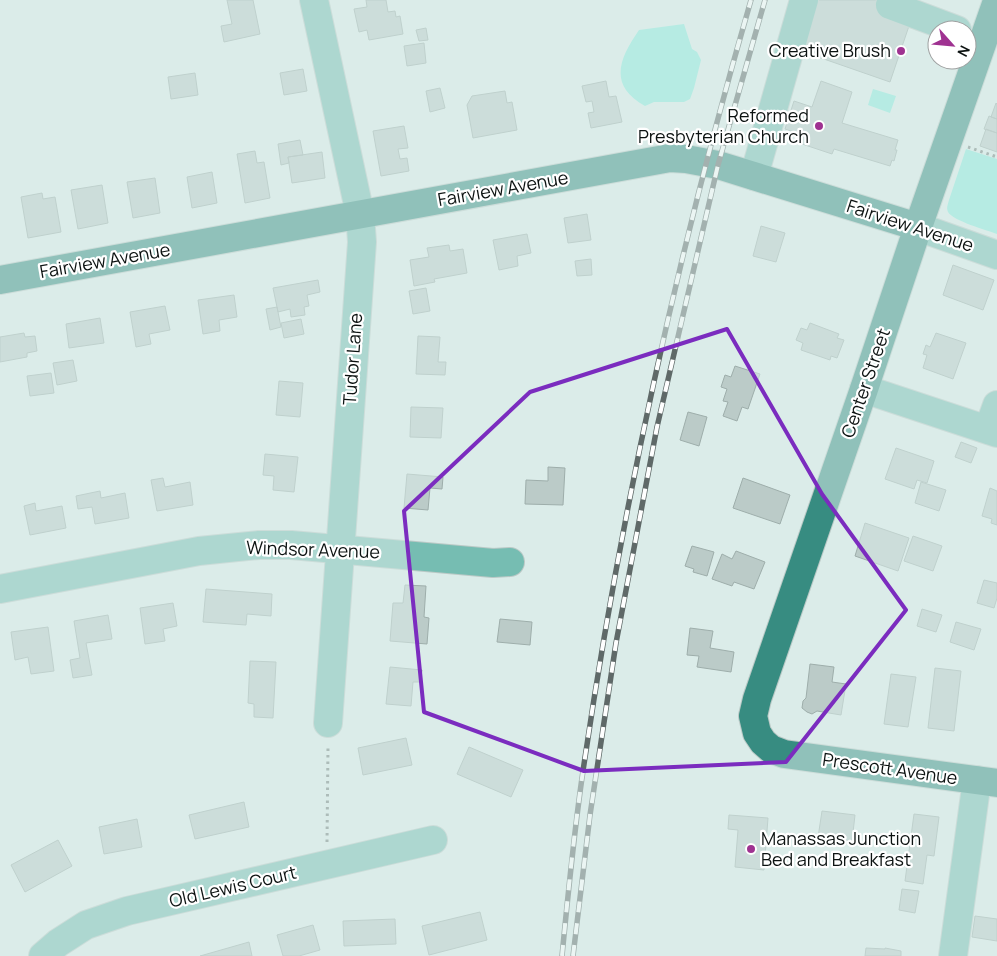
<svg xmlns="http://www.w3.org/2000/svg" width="997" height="956" font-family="Manrope,sans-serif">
  <rect width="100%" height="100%" fill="#dbece9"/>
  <path fill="#89e9db" d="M684,24L692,49L697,52L701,60L694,88L690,99L684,102H654L645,106C608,85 619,59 639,30Z
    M873,89L896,96L890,113L868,105Z
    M966,149L997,159V234C987,230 953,221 948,212C946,208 948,204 949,200Z"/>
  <path fill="#bbcbc8" stroke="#9eaeab" d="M227,0H253L260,34L224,42L221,26L232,24Z
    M366,0H386L388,12L395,11L396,17L400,16L403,34L369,40L367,30L359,32L354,9L367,7Z
    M815,0H880L910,23L890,82L798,50Z
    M426,28L428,40L419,41L416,30Z
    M424,43L426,63L407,66L404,46Z
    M303,69L307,91L284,95L280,73Z
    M195,73L198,95L171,99L168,77Z
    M606,81L609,97L616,96L622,122L591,128L588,113L594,112L592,101L586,102L582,86Z
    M821,81L852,92L842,123L898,140L895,150H897L894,161L892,160L890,166L834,149L832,154L796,142L799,134L785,129L794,101L812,107Z
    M440,88L445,108L430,112L426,91Z
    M505,91L507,103L512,102L517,130L473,138L467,105L472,96Z
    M996,103L997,104V119L991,117Z
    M989,116L997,119V133L984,129Z
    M404,126L408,148L398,149L400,159L407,158L409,171L381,176L373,131Z
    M986,129L997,133V152L980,146Z
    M300,140L303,155L288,157L289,163L281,165L278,144Z
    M255,151L257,163L264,162L270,198L245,203L237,154Z
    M322,152L325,178L292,183L288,157Z
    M212,172L217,203L192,208L187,177Z
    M155,178L160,213L133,218L127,182Z
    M102,185L108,223L78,229L71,190Z
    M42,193L43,199L55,197L61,232L28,238L21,197Z
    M587,214L591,240L568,243L564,218Z
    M761,226L785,233L776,262L753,256Z
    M527,234L531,253L517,256L518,266L499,270L493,240Z
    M449,245L450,251L463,249L467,273L434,279L435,282L414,286L410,260L429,257L427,248Z
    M591,259L592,275L577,276L575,261Z
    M953,265L994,280L983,310L943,295Z
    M318,280L320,292L307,295L309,306L304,307L305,315L291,317L290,309L278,312L273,288Z
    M426,288L430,311L413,314L409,291Z
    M234,295L237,317L219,320L220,331L203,334L198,300Z
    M165,306L170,330L149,334L151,344L136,347L130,312Z
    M277,307L281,327L270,330L266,309Z
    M100,318L104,343L69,348L66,324Z
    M301,319L304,334L284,338L281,323Z
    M810,323L839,334L837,338L844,340L837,358L831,356L830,360L801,350L803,343L796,340L801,328L807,330Z
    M24,333L25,337L35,336L37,351L27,353V357L0,362V337Z
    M936,333L966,343L953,379L923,368L927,355L923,354L926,345L930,347Z
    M418,336L440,337L438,362H446L445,375L416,374Z
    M73,360L77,381L57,385L53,363Z
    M735,366L760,374L748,409L742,407L737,421L723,416L728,402L723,401L727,389L721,387L725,375L731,377Z
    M51,373L54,393L30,396L27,376Z
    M279,381L303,383L300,417L276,415Z
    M411,407L443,408L441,438L410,437Z
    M688,412L707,417L699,446L680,440Z
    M961,442L977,448L971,463L955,457Z
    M896,448L934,461L927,483L917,480L914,489L885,479Z
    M265,454L298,457L294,492L273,490L274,476L263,475Z
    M548,467L565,468L563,505L525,504L526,480L548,481Z
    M407,474L443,477L442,489L430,488L428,510L404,508Z
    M163,478L165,487L190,482L193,505L157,511L151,480Z
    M743,478L790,495L780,524L733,508Z
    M921,482L946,490L939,511L915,503Z
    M990,488L997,491V525L991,523L992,519L982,516Z
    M100,491L101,498L125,493L129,518L95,524L92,507L78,509L76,496Z
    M35,503L36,511L62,506L66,528L30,535L24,506Z
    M865,523L909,538L898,571L855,556Z
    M913,536L942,546L933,571L904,561Z
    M692,546L714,552L707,576L693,572L694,569L685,566Z
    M736,551L765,562L754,589L734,582L732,586L712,579L722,554L732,559Z
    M984,580L997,583V598L994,608L977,603Z
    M405,585L426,586L424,617L429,618L427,644L390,641L393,603H403Z
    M206,589L272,594L271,616L247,614L246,625L203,622Z
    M173,603L177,626L163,629L165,641L145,644L140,608Z
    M922,609L942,615L936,632L917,626Z
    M108,615L112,639L86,643L92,675L73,678L70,660L80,658L74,621Z
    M500,619L532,622L530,645L497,642Z
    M956,622L981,629L974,650L950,642Z
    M48,627L54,671L31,674L28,657L15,660L11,632Z
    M690,628L713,631L710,648L734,652L731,672L697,667L699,656L687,655Z
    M250,661L276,662L273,718L254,717V704L248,703Z
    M810,664L834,667L832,682L846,684L841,715L817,711L812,714L807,712L802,708L803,701L806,698Z
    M390,667L422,670L420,682H413L411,706L386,704Z
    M935,668L961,671L954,731L928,728Z
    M891,674L916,677L908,727L884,724Z
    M406,738L412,765L363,775L358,748Z
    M469,747L523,770L511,797L457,774Z
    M244,802L249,827L195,839L189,815Z
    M822,811L855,815L852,841L830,838L829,845L817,844Z
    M914,814L939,817L934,856L927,855L923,884L905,881Z
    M729,815L768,818L764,870L735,867L738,830L728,829Z
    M137,819L142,847L104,854L99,827Z
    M58,840L72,866L25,892L11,865Z
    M902,889L919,891L915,913L899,910Z
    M480,912L487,940L429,955L422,926Z
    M975,916L997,919V941L972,937Z
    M395,919L396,944L344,946L343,921Z
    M313,925L320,950L299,956H283L277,935Z
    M249,942L252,956H200Z
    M866,948L885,949V948L901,951V956H865Z"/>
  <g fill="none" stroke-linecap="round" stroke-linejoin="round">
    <defs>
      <path id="minor" d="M314,0L360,214L362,242L328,723
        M892,0L890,5L957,30
        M754,176L804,0
        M918,227L997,255
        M864,389L997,433
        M988,430L997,405
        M0,589L199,551L259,545H291L493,563L510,562
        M43,956L58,943L86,925L127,911L433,840
        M953,956L977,780"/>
      <path id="major" d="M997,1L918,227L864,389L757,699L753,716L757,733L763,742L771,749L784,754L997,783
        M0,280L670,158L686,159L718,165L918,227"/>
    </defs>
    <use href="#minor" stroke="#bac9c6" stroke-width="30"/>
    <use href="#major" stroke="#bac9c6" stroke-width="30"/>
    <path stroke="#75807e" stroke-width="3" stroke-dasharray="2.5 4" stroke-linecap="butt" d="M968,147L997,157
      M327,842L328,746"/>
    <use href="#minor" stroke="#76bdb2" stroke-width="28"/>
    <use href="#major" stroke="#378c81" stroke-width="28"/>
    <defs>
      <path id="rail" d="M562,956C568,894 574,832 583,771C621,511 678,252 751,0
        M573,956L590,815L616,643L657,427L718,165L765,0"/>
    </defs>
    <use href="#rail" stroke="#5f6968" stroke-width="5.5"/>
    <use href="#rail" stroke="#fff" stroke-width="4" stroke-dasharray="11" stroke-linecap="butt"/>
  </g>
  <path d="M0 0H997V956H0ZM727,329L822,494L906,610L786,762L584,771L424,712L404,511L530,392Z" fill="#dbece9" fill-opacity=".55" fill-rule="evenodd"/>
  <path fill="none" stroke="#7b2cbf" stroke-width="4" stroke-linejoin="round" d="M727,329L822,494L906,610L786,762L584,771L424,712L404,511L530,392Z"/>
  <g fill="#9f3291" stroke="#fff" stroke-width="2">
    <circle cx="901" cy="51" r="5"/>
    <circle cx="819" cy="126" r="5"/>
    <circle cx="751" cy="849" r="5"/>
  </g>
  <g text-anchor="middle" stroke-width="4.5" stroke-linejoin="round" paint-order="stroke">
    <g font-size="18" fill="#0c1211" stroke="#fff" text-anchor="end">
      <text x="891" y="57">Creative Brush</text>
      <text x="809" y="122">Reformed<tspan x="809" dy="21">Presbyterian Church</tspan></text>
      <text x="761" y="845" text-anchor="start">Manassas Junction<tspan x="761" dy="21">Bed and Breakfast</tspan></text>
    </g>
    <g font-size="18" fill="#0c1211" stroke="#fff">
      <text transform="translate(503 189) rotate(-10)" y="6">Fairview Avenue</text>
      <text transform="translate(910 226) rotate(18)" y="6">Fairview Avenue</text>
      <text transform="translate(105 261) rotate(-10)" y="6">Fairview Avenue</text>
      <text transform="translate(353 359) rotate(-86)" y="6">Tudor Lane</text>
      <text transform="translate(866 383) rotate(-71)" y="6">Center Street</text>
      <text transform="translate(313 550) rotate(2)" y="6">Windsor Avenue</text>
      <text transform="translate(890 769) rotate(8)" y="6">Prescott Avenue</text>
      <text transform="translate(233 887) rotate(-13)" y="6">Old Lewis Court</text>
    </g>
  </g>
  <g transform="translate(952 45) rotate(117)"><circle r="24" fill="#ffffff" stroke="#9ea0a0"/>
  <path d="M0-4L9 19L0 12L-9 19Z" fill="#9f3291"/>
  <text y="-8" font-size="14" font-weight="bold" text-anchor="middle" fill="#0c1211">N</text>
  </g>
</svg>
